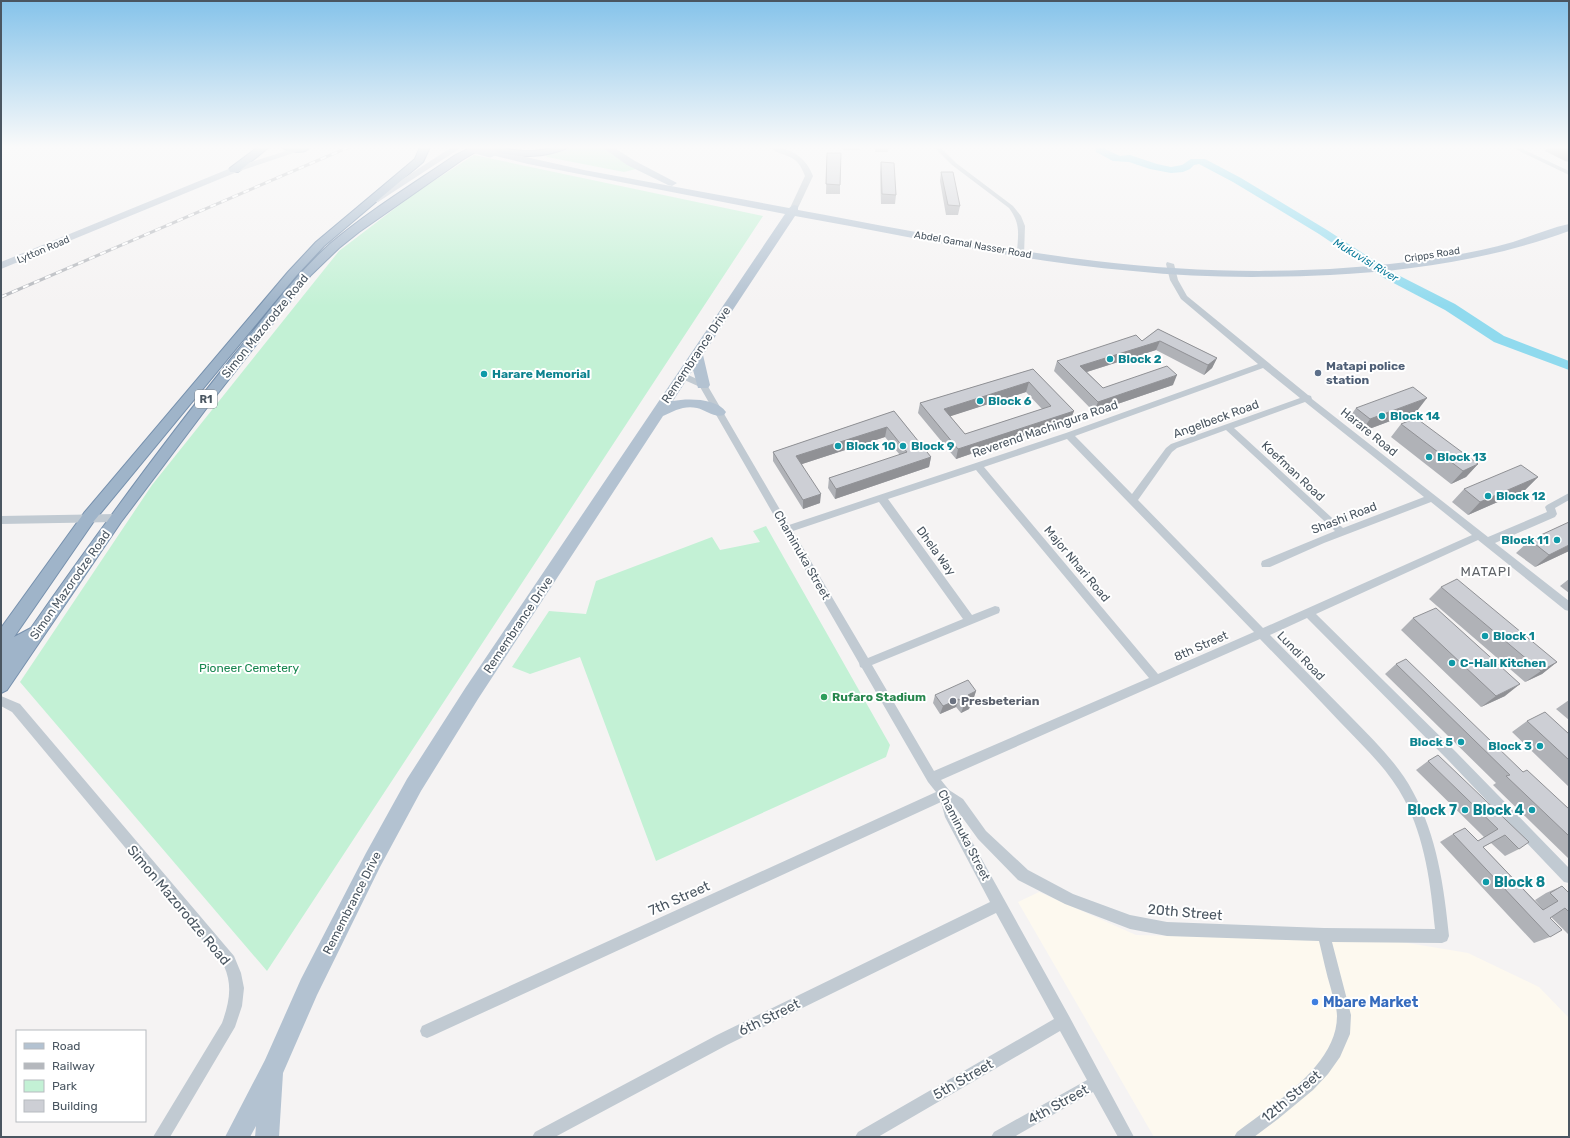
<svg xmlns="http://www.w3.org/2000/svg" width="1570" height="1138" font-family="Rubik,sans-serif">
  <rect width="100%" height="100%" fill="#f5f3f3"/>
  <path fill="#fdf9ef" d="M1039,892L1136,935L1402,942L1468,953L1539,987L1569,1018V1137H1154L1018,902Z"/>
  <path fill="#c3f1d5" d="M569,147H603L636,169L624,172L547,157L545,154L566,149Z
    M474,155L763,216L267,971L20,682L152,485L339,251L415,193Z
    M766,526L890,745L886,757L656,861L580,657L530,674L512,667L549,611L586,614L596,581L712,537L720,550L760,542L753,531Z"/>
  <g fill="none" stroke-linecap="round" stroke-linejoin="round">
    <path fill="#90daee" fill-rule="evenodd" d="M1095,147H1105V149L1120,156L1130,155L1157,164L1171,167L1182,165L1191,159H1205L1241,178L1327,230L1392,272L1455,304L1504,336L1569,361V370L1494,342L1445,310L1384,278L1319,234L1233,182L1199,164L1194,165L1190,169L1183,172L1171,173L1150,169L1129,162L1113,161L1096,152Z"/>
    <defs>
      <path id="trunk" d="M258,147H269L238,172H230L229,170L230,168Z
        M282,147H306L308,149C303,154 287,152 282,147Z
        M420,147H430L423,162L324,246L296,276L94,521L14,637L31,628C96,535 163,443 234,355C265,317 294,276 331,243C369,211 413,184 454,156L472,147H484L462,160L359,232L339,248L311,275L215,397L121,522L7,690L1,693V628L84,513L288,272L316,242L415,159Z
        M486,147C500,146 513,151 527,151C540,152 553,146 567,147L565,149C543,157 524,158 500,153C495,151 489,151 486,147Z"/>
    </defs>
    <use href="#trunk" stroke="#7690ad" stroke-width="2"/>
    <path fill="#c1cad2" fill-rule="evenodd" d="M934,147H940L956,163L1013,206L1021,216L1025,226L1024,255L1017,253C1018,234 1021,224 1009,208L952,165Z
      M1511,147H1518L1569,171V175Z
      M1167,262L1174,264L1178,280L1187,296L1308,395L1311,396L1312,399L1488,537L1547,512L1545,507L1547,505L1569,493V500L1555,508L1557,514L1555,517L1495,543L1569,601V611L1565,610L1478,540L1316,614L1456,752L1569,868V883L1564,882L1448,760L1307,618L1270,635C1297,662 1324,690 1351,717C1373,740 1398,763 1413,792C1437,836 1444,887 1449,936L1447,941L1442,943L1332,942L1351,1015L1350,1034L1340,1057L1328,1074L1313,1090L1278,1119L1254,1137H1234L1237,1132C1273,1104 1337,1066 1337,1016C1337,1007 1333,998 1331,989C1326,973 1323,957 1319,941L1167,936L1130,929L1065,904L1018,880L978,839L954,806L955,811L1069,1016L1134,1137H1118L1093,1092L1014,1137H991L994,1132L1087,1080L1060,1031L878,1137H855L858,1132L1054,1019L996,913L727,1045L555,1137H532L535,1132L717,1035L990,902L945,817L941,802L432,1036L427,1038L422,1036L420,1031L422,1026L936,792L928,782L862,668L860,667L859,663L700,387L680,378V374H686L706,383L789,525L1066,433L1258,364L1181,299L1170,280L1166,264ZM1263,368L1300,398L1171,444L1166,448L1132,494L1075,436ZM1305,402L1424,497L1343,528L1234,428ZM1226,430L1335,531L1262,561L1261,564L1262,567H1270L1324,543L1431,502L1472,535L1263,628L1138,500L1172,452L1177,448ZM1067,439L1254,632L1158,674L984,467ZM976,470L1149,678L934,771L872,665L999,613L1000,610L999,607L995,606L972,615L888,499ZM879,502L963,619L868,658L793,531ZM1260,639C1287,667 1314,694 1340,722C1363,746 1389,770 1404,799C1425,838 1431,886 1435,929L1324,928L1167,922L1130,915L1073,894L1028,870L986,831L963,799L949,790L941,780Z
      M116,514L121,518L116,522L1,524V516Z
      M1,696L20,704L234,956L241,973L244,988L242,1006L235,1027L170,1137H153L222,1023C229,1003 233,986 224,966L12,712L1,706Z"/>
    <path fill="#c1cad2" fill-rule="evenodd" d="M769,147C789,146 806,157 813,176L797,210L790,208L805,176C796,151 784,159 769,147Z"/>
    <path fill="#c1cbd6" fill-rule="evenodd" d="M299,147H311L237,172L1,269V262L231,168Z
      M452,147H462L378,202H372L370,200Z"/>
    <path fill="#b3c2d1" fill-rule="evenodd" d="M602,147H613L635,161L677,183L672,186L668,185L627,165Z
      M490,149L584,170L789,208L794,205L798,206V210C897,228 996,249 1096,261C1205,274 1319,275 1429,259C1457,255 1486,250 1513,242C1532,236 1550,228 1569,224V231C1492,259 1412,271 1330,275C1264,278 1198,278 1133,271C1019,261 907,236 795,216L703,355L710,385L708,388H698L693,370L673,401C687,398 717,398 726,412L724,415C714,418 706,410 697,408C684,405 674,411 663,416L478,699L421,791L380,867L317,995L283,1073L279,1137H255L256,1126L250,1137H225L265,1060L301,979L366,853L407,779L466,687L785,214L528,164L487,154L485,152L487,150Z"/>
    <use href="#trunk" fill="#9fb4c9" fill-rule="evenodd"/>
    <defs>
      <path id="rail" d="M1,297L349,147"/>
    </defs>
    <use href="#rail" stroke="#b5b8bd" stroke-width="3"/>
    <use href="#rail" stroke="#fff" stroke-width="2" stroke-dasharray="6" stroke-linecap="butt"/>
    <path stroke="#b3c2d1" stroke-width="11" d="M472,147L490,152"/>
  </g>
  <path fill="#b0b2b7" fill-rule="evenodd" d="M843,147H860V150H843Z
    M875,147H889L888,152H875Z
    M1548,147H1569V162L1565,161L1545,151Z
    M827,153L840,185V194H826Z
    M881,162L896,195L895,204H881L880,172Z
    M941,172L960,206L958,215H946L940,181Z
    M1158,329L1217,358L1212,368L1204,375L1156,350L1087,372L1103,388L1173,385L1094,412L1054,371L1057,361L1142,341Z
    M1033,369L1074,411L1070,420L956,459L918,413L920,403ZM1026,392L1042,409L965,434L950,416Z
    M1356,408L1417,411L1361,432L1347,421Z
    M894,411L931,457L929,467L835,499L828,488L829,478L900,455L885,437L802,464L820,503L803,509L773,461V452Z
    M1401,424L1478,464L1466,477L1451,484L1391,437Z
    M1538,477L1525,490L1468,515L1452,502L1464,489Z
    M1530,540L1569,551L1535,567L1516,553Z
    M1569,579V593L1560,586Z
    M1441,587L1557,662L1542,674L1525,682L1429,599Z
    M1413,618L1505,696L1481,707L1401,630Z
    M1396,664L1523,772L1569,809V859L1493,785L1496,783L1385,674Z
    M976,691L973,700H972L969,709L961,713L956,707L940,714L933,703L935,695Z
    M1569,700V720L1556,709Z
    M1527,721L1569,734V787L1512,732Z
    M1428,761L1519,849L1505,856L1491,843L1483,847L1542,908L1535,900L1546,893L1562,886L1569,893V935L1551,917L1550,918V937L1534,943L1440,842L1453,834L1478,841L1484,837L1416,770Z"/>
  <path fill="#909195" d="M1160,341L1156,350L1077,375L1080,366Z
    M1217,358L1212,368L1204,375L1208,365Z
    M1177,375L1173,385L1094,412L1098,402Z
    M1029,382L1026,392L942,419L944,409Z
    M1427,398L1417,411L1361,432L1370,419Z
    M1074,411L1070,420L956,459L958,449Z
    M887,427L885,437L796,466V456Z
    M931,457L929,467L835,499L836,489Z
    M1478,464L1466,477L1451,484L1463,471Z
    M1538,477L1525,490L1468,515L1480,502Z
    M821,494L820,503L803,509V500Z
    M1569,545V551L1535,567L1549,555Z
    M1557,662L1542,674L1525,682L1541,671Z
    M1520,684L1505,696L1481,707L1496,696Z
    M976,691L973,700L965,703L968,695Z
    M959,699L956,707L940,714L943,706Z
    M972,701L969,709L961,713L964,705Z"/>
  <path fill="#cdcfd5" stroke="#909195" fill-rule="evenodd" d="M827,153H841L840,185L826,184Z
    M881,162L894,163L896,195L882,194Z
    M941,172H953L960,206L948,205Z
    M1158,329L1217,358L1208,365L1160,341L1080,366L1103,388L1167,366L1177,375L1098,402L1057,361L1136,335L1142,341Z
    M1033,369L1074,411L958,449L920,403ZM1029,382L1051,406L965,434L944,409Z
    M1413,387L1427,398L1370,419L1356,408Z
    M894,411L931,457L836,489L829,478L907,452L887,427L796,456L821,494L803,500L773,452Z
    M1416,418L1478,464L1463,471L1401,424Z
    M1521,465L1538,477L1480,502L1464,489Z
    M1569,522V545L1549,555L1530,540Z
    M1457,579L1557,662L1541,671L1441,587Z
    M1436,608L1520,684L1496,696L1413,618Z
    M1406,659L1523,772L1527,770L1569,809V836L1506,776L1510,775L1396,664Z
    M968,680L976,691L968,695L972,701L964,705L959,699L943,706L935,695Z
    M1545,712L1569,734V760L1527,721Z
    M1438,755L1529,842L1519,849L1505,835L1483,847L1543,910L1558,901L1550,893L1562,886L1569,893V912L1565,908L1550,918L1562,930L1550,937L1453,834L1465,828L1478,841L1498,829L1428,761Z"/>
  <linearGradient id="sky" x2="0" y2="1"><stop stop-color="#85c3ea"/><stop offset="0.48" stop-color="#fafafa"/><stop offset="1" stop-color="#fafafa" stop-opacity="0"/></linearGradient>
  <rect width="1570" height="306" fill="url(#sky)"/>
  <g fill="#0f9aa8" stroke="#fff" stroke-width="1.5">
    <circle cx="1110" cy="359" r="4"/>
    <circle cx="484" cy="374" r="4"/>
    <circle cx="980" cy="401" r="4"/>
    <circle cx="1382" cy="416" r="4"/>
    <circle cx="838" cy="446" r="4"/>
    <circle cx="903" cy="446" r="4"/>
    <circle cx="1429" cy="457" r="4"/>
    <circle cx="1488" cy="496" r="4"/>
    <circle cx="1557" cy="540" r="4"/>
    <circle cx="1485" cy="636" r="4"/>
    <circle cx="1452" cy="663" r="4"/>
    <circle cx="1461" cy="742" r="4"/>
    <circle cx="1540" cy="746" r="4"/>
    <circle cx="1465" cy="810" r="4"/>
    <circle cx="1532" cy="810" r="4"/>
    <circle cx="1486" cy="882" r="4"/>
  </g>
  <circle fill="#5c6f8a" stroke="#fff" stroke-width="1.5" cx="1318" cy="373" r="4"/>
  <circle fill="#2e9e5b" stroke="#fff" stroke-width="1.5" cx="824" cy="697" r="4"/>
  <circle fill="#6b7280" stroke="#fff" stroke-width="1.5" cx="953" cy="701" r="4"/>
  <circle fill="#3f7fe0" stroke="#fff" stroke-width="1.5" cx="1315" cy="1002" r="4"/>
  <g text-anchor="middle" stroke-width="4" stroke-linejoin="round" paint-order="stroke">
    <g font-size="10" fill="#4a5661" stroke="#fff">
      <text transform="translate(973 244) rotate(10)" y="4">Abdel Gamal Nasser Road</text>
      <text transform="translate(43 249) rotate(-23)" y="4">Lytton Road</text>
      <text transform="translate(1432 254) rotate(-9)" y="4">Cripps Road</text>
    </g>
    <g font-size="11" font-style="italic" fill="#0c7c9b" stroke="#fff">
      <text transform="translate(1366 260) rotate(31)" y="4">Mukuvisi River</text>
    </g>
    <rect fill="#fff" stroke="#808990" stroke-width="1" x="195" y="390" width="22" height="18" rx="3"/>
    <g font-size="11" font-weight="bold" fill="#4a5661">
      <text x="206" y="403">R1</text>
    </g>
    <g font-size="12" fill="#4a5661" stroke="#fff">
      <text transform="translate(265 326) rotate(-51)" y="4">Simon Mazorodze Road</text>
      <text transform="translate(696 355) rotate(-56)" y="4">Remembrance Drive</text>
      <text transform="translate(1216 419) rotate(-20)" y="4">Angelbeck Road</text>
      <text transform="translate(1045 429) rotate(-19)" y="4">Reverend Machingura Road</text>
      <text transform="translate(1369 432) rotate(39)" y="4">Harare Road</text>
      <text transform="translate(1293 471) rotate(43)" y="4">Koefman Road</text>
      <text transform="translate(1344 518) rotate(-21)" y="4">Shashi Road</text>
      <text transform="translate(936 551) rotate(54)" y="4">Dhela Way</text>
      <text transform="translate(802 555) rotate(60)" y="4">Chaminuka Street</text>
      <text transform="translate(1077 564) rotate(50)" y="4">Major Nhari Road</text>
      <text transform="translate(70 585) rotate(-55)" y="4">Simon Mazorodze Road</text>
      <text transform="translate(518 625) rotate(-56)" y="4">Remembrance Drive</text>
      <text transform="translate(1201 646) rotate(-24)" y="4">8th Street</text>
      <text transform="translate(1301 656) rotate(46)" y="4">Lundi Road</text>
      <text transform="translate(964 835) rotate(63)" y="4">Chaminuka Street</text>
      <text transform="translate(352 903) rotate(-63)" y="4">Remembrance Drive</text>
    </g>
    <g font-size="12" font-weight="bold" fill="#0d838f" stroke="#fff" text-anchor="start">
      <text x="1118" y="363">Block 2</text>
      <text x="492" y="378">Harare Memorial</text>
      <text x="988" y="405">Block 6</text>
      <text x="1390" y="420">Block 14</text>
      <text x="846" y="450">Block 10</text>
      <text x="911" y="450">Block 9</text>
      <text x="1437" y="461">Block 13</text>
      <text x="1496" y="500">Block 12</text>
      <text x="1549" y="544" text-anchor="end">Block 11</text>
      <text x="1493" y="640">Block 1</text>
      <text x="1460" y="667">C-Hall Kitchen</text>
      <text x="1453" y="746" text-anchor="end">Block 5</text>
      <text x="1532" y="750" text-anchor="end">Block 3</text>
    </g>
    <g font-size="12" font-weight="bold" fill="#4e5e75" stroke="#fff" text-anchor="start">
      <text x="1326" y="370">Matapi police<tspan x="1326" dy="14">station</tspan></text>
    </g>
    <g font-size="12" fill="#17864f" stroke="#fff">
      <text x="249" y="672">Pioneer Cemetery</text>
    </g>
    <g font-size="12" font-weight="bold" fill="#27864d" stroke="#fff" text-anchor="start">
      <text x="832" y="701">Rufaro Stadium</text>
    </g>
    <g font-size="12" font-weight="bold" fill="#5b616d" stroke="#fff" text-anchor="start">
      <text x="961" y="705">Presbeterian</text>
    </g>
    <g font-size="13" letter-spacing="1" fill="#5f6368" stroke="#fff">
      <text x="1486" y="576">MATAPI</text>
    </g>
    <g font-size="14" font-weight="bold" fill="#0d838f" stroke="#fff" text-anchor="end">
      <text x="1457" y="815">Block 7</text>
      <text x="1524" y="815">Block 4</text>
      <text x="1494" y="887" text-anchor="start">Block 8</text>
    </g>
    <g font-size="14" fill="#4a5661" stroke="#fff">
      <text transform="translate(679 898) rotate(-24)" y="5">7th Street</text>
      <text transform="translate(179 905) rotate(50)" y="5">Simon Mazorodze Road</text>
      <text transform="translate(1185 912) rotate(5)" y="5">20th Street</text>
      <text transform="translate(769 1017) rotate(-26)" y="5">6th Street</text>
      <text transform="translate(963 1079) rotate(-30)" y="5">5th Street</text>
      <text transform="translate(1291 1096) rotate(-40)" y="5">12th Street</text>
      <text transform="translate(1058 1104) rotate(-29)" y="5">4th Street</text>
    </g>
    <g font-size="14" font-weight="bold" fill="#366cbe" stroke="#fff" text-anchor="start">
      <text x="1323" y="1007">Mbare Market</text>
    </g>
  </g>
  <rect width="1570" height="1138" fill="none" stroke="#4a5661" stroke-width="4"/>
  <rect x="16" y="1030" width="130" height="92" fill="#ffffff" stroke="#b7bbc0"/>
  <rect x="24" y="1043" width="20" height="6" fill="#b3c2d1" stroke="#b7bbc0"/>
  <text x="52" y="1050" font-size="12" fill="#4a5661">Road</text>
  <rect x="24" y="1063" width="20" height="6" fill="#b5b8bd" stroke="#b7bbc0"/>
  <text x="52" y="1070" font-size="12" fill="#4a5661">Railway</text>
  <rect x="24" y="1080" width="20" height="12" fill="#c3f1d5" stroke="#b7bbc0"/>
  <text x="52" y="1090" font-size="12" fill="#4a5661">Park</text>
  <rect x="24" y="1100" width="20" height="12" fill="#cdcfd5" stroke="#b7bbc0"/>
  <text x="52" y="1110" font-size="12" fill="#4a5661">Building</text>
</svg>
